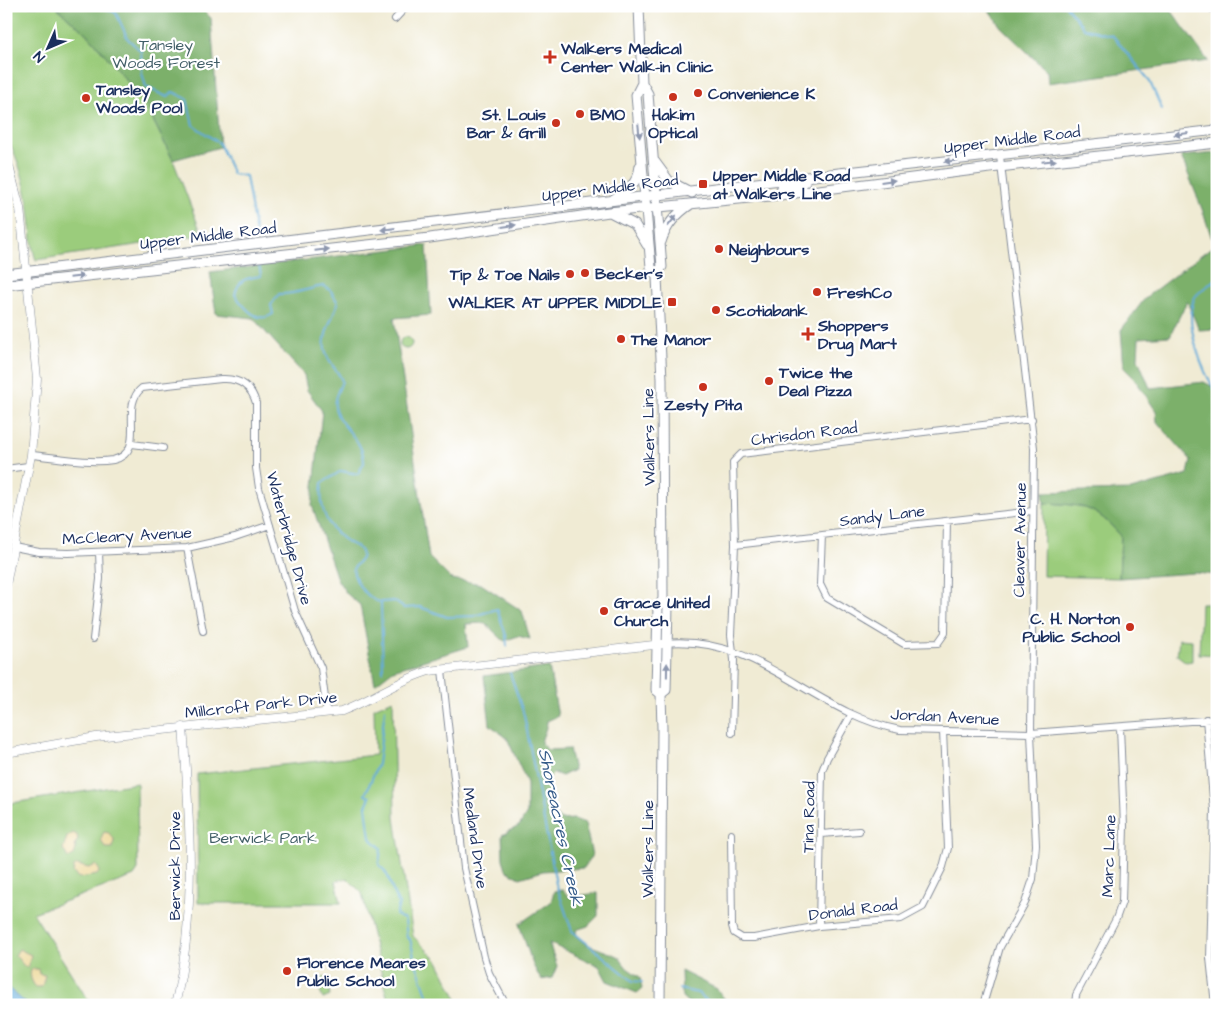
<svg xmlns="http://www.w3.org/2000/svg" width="1223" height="1011" font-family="'Architects Daughter',sans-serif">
  <rect width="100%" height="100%" fill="#fff"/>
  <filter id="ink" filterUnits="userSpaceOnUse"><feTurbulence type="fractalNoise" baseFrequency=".02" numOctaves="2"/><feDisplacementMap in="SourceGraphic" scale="10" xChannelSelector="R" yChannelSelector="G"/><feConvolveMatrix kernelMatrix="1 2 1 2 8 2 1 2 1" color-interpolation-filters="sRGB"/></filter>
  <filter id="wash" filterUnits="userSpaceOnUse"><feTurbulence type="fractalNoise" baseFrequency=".0096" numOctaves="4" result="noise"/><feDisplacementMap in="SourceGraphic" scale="20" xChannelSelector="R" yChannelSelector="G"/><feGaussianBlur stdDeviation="1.12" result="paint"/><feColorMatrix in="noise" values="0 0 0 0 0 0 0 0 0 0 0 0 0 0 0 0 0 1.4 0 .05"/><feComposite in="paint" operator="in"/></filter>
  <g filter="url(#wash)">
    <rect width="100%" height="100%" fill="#f0ebd4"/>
    <path fill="#9bcc7b" stroke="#5b7e6c" d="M6,6H55L91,38L143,100L173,160L202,235L36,260C31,248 32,231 30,218C27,190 20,161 6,136Z
      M400 343a6 6 0 1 1 12 0a6 6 0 1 1-12 0Z
      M1044,503C1083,505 1094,505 1121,536L1119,578L1043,576Z
      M1201,603H1217V655L1199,654Z
      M1179,639L1192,640V661L1186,662L1177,655Z
      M393,700L395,818L413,936L438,961L460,1005H389L362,893L347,878L336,881L341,903H198L197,774L375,755L374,708Z
      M137,783L138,870L134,876L33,913L91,1005H6V804Z
      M325,977L328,978L330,996L323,999L317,984L320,978Z"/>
    <path fill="#7cb06b" stroke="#4c7064" d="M55,6H199L211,18L220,147L173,160L143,100L91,38Z
      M986,6H1168L1208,61L1048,83L1047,71L1001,27Z
      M1217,153V329L1199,330L1187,301L1170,336L1139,338L1138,359L1150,388L1204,382L1217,389V575L1195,573L1119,578L1121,536C1094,505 1083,505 1044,503L1043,492L1131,490L1188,474L1191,460L1157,422L1156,411L1134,378L1124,368L1121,330L1146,297L1214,245L1202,209L1181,156Z
      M427,245L431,315L394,318L429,557L451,579L481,584L522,611L530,639L518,636L504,641L485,623L466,624L468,647L393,670L375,684L360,605L347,594L337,579L312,505L322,411L307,390L304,375L253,318L216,314L210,272Z
      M549,667L558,716L547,721C547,730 542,735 541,744L548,750L569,749L574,770L562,776L554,773L548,779L553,812L561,820L574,819L585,823L592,855L584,868L543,871L520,878L506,870L503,859L502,835L519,826L527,813V783L507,738L490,725L484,676Z
      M563,890L569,897L598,893V916L588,926L576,930L577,936L586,944L618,956L627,968L640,977L642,989L637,993L607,981L599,966L549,943L557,966L552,978L541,980L533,965L519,924L551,902L554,891Z
      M681,971L717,989L729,1005H691L682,997Z"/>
    <path fill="#eeda9e" stroke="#84847e" d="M104,832L109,833L114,839L113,848H106C101,843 100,838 104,832Z
      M73,833L77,835L78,840L75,844L76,849L74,855L68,858L63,849L67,837Z
      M77,865L89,868L96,865L100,871L97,875L79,878L73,873L74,867Z
      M19,949L31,955L28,967L24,966L15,955Z
      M32,969H38L39,974L45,975L42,987H36C32,983 28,974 32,969Z"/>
    <path fill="#63acda" stroke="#3f6e9c" d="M6,986L28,1005H6Z"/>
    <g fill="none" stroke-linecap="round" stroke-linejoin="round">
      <path stroke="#63acda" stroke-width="2" d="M101,6L116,13L128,39L141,51L142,73L146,87L167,97L173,92L187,99L193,125L219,143L233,174L246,176L256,235
        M1066,6L1084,28L1113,36L1149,80L1162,109
        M259,265L261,276C246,278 238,279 235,295C244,307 257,325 273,314L271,305L279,294C294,295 309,288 324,286L331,291L338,303C332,321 318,339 328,358C332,367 339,372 342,381C340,387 336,394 335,400C331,424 364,435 364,463L358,474L341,471L322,483C319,509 326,529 349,543C353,545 360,548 361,552C364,558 356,564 353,569C355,583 367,600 381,602L383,671
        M1217,278C1210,286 1199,289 1194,299C1184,322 1202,373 1217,392
        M382,602L394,601L404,608L420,607L447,617L474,616L497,609L506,635L507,646
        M510,673L524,715L556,884L572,931L633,981L642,982
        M385,709L378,764L365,795L370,797L366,806L370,838L381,848L379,865C392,875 390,891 399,904L396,915L405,920L407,938L410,939L415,961L431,1005
        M679,989L698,993L712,1005"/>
    </g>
  </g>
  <g filter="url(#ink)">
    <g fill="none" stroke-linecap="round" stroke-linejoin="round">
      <defs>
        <path id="minor" d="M1205,6L1217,11
          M395,19L407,6
          M132,444L163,448
          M31,455C54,457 90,464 113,460C149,452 118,406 142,388L221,379C239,378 251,385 256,403V468L259,488L295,611L321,668L327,713
          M6,469L28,466
          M822,535L820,584L827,598L904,644L938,643L945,633L947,521
          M735,545L1032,511
          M14,547L39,552L68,553L187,548L235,537L270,525
          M187,548L203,631
          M93,639L100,579L99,552
          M664,643C758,633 812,713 900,730L1031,733L1217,719
          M442,670L464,868L484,957L489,973L506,1005
          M1206,719L1214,810L1210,958L1215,1005
          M732,733L734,660L731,635L735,545L733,462L741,454L1032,419
          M731,834L732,926L734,933L742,938H754L819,926L901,919L923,907L943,867L948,848L943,731
          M821,834L859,831
          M819,926L822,771L827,758L851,715
          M909,1005H933
          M983,1005L1000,947L1025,903L1033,879L1036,845L1031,733L1034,448L1000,156
          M1075,1005L1076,995L1116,919L1122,902L1124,826L1120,727"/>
        <path id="tertiary" d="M6,155L20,208L37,379L31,455L6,585
          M6,753L96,737L342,711C372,700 398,680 429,671L662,644
          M175,1005C197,915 190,818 183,727"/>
        <path id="secondary" d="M639,6L642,83L636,95L651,267L657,277L662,379L663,600L658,606L656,690L661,694L662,728L660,1005
          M642,83L648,94L662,267L657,273
          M655,162L669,181L692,193
          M780,195L782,187L801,185L805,182
          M612,200C627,191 638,184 640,166
          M612,213L635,225L647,245
          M661,242C666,225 677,213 691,204
          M6,274L839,173L1217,130
          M6,285L430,238L609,212L780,195L990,168L1217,143
          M661,694L666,690L668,606L663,600"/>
      </defs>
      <use href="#minor" stroke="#868d99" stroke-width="8"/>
      <use href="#tertiary" stroke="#868d99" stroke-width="9"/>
      <use href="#secondary" stroke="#868d99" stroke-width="11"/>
      <use href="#minor" stroke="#fff" stroke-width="6"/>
      <use href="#tertiary" stroke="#fff" stroke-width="8"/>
      <use href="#secondary" stroke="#fff" stroke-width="9"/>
    </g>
    <defs><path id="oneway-solid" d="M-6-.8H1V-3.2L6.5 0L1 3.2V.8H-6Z" transform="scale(1.25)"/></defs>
    <g fill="#8d97ae">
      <use href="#oneway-solid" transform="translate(639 131) rotate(84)"/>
      <use href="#oneway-solid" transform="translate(1181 134) rotate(173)"/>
      <use href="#oneway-solid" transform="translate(951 161) rotate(174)"/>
      <use href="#oneway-solid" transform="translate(1049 161) rotate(-6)"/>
      <use href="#oneway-solid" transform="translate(888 181) rotate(-7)"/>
      <use href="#oneway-solid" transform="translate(672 221) rotate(-52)"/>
      <use href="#oneway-solid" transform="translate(509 226) rotate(-8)"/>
      <use href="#oneway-solid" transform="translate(388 229) rotate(173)"/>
      <use href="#oneway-solid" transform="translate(322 250) rotate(-6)"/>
      <use href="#oneway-solid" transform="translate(77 277) rotate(-6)"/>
      <use href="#oneway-solid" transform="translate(667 670) rotate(-89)"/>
    </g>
  </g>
  <g fill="#c8321e" stroke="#fff" stroke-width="2">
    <path d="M547.5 49.5h5v5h5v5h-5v5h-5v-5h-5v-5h5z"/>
    <circle cx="698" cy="93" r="5"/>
    <circle cx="673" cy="97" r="5"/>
    <circle cx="86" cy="98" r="5"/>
    <circle cx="580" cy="114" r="5"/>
    <circle cx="556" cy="123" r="5"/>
    <rect x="698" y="179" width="10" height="10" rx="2.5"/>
    <circle cx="719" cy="249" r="5"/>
    <circle cx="585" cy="273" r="5"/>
    <circle cx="570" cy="274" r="5"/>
    <circle cx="817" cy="292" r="5"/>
    <rect x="667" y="297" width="10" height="10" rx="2.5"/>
    <circle cx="716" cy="310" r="5"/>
    <path d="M805.5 326.5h5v5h5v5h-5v5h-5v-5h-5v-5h5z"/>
    <circle cx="621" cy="339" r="5"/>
    <circle cx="769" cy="381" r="5"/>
    <circle cx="703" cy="387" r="5"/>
    <circle cx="604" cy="611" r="5"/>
    <circle cx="1130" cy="627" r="5"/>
    <circle cx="287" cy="971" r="5"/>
  </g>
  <g text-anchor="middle" stroke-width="4.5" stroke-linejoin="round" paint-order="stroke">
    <g font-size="16" fill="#415e67" stroke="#fff">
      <text x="166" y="50">Tansley<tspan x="166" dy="18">Woods Forest</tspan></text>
      <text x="263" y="843">Berwick Park</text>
    </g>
    <g font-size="16" font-weight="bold" fill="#1b2f5e" stroke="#fff" text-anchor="start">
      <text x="561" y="54">Walkers Medical<tspan x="561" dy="18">Center Walk-in Clinic</tspan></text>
      <text x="96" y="95">Tansley<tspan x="96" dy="18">Woods Pool</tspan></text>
      <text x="708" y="99">Convenience K</text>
      <text x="546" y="120" text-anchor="end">St. Louis<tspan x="546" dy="18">Bar &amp; Grill</tspan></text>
      <text x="590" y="120">BMO</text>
      <text x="673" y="120" text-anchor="middle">Hakim<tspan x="673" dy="18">Optical</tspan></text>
      <text x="713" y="181">Upper Middle Road<tspan x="713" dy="18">at Walkers Line</tspan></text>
      <text x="729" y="255">Neighbours</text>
      <text x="595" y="279">Becker's</text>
      <text x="560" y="280" text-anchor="end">Tip &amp; Toe Nails</text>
      <text x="827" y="298">FreshCo</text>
      <text x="662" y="308" text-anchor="end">WALKER AT UPPER MIDDLE</text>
      <text x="726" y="316">Scotiabank</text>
      <text x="818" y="331">Shoppers<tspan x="818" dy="18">Drug Mart</tspan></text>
      <text x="631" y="345">The Manor</text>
      <text x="779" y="378">Twice the<tspan x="779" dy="18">Deal Pizza</tspan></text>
      <text x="703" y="410" text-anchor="middle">Zesty Pita</text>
      <text x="614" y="608">Grace United<tspan x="614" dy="18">Church</tspan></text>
      <text x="1120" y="624" text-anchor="end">C. H. Norton<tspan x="1120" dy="18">Public School</tspan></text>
      <text x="297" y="968">Florence Meares<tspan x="297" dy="18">Public School</tspan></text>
    </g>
    <g font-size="16" fill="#1b2f5e" stroke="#fff">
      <text transform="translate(1012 139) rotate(-7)" y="6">Upper Middle Road</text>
      <text transform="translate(610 187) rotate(-7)" y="6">Upper Middle Road</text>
      <text transform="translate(208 235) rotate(-7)" y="6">Upper Middle Road</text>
      <text transform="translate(804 433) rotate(-7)" y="6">Chrisdon Road</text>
      <text transform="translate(648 437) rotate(-91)" y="6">Walkers Line</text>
      <text transform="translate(882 515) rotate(-7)" y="6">Sandy Lane</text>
      <text transform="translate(127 535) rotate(-3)" y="6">McCleary Avenue</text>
      <text transform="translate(290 538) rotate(75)" y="6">Waterbridge Drive</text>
      <text transform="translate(1019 540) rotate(-89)" y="6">Cleaver Avenue</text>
      <text transform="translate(261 704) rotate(-6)" y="6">Millcroft Park Drive</text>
      <text transform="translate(945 716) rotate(3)" y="6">Jordan Avenue</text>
      <text transform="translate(808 817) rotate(-89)" y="6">Tina Road</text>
      <text transform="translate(476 838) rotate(82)" y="6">Medland Drive</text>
      <text transform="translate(647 849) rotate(-90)" y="6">Walkers Line</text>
      <text transform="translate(1108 856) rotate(-88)" y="6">Marc Lane</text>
      <text transform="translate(174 866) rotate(-90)" y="6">Berwick Drive</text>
      <text transform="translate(853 909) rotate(-7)" y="6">Donald Road</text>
    </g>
    <g font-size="18" font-style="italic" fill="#345b89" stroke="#fff">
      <text transform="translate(561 827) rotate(78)" y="6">Shoreacres Creek</text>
    </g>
  </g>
  <rect width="1223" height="1011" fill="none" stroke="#fff" stroke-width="25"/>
  <g transform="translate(48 48) rotate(225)" stroke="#ffffff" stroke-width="4" paint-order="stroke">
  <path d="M0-4L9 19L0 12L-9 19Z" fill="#1b2f5e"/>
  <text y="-8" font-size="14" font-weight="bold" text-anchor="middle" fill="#1b2f5e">N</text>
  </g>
</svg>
